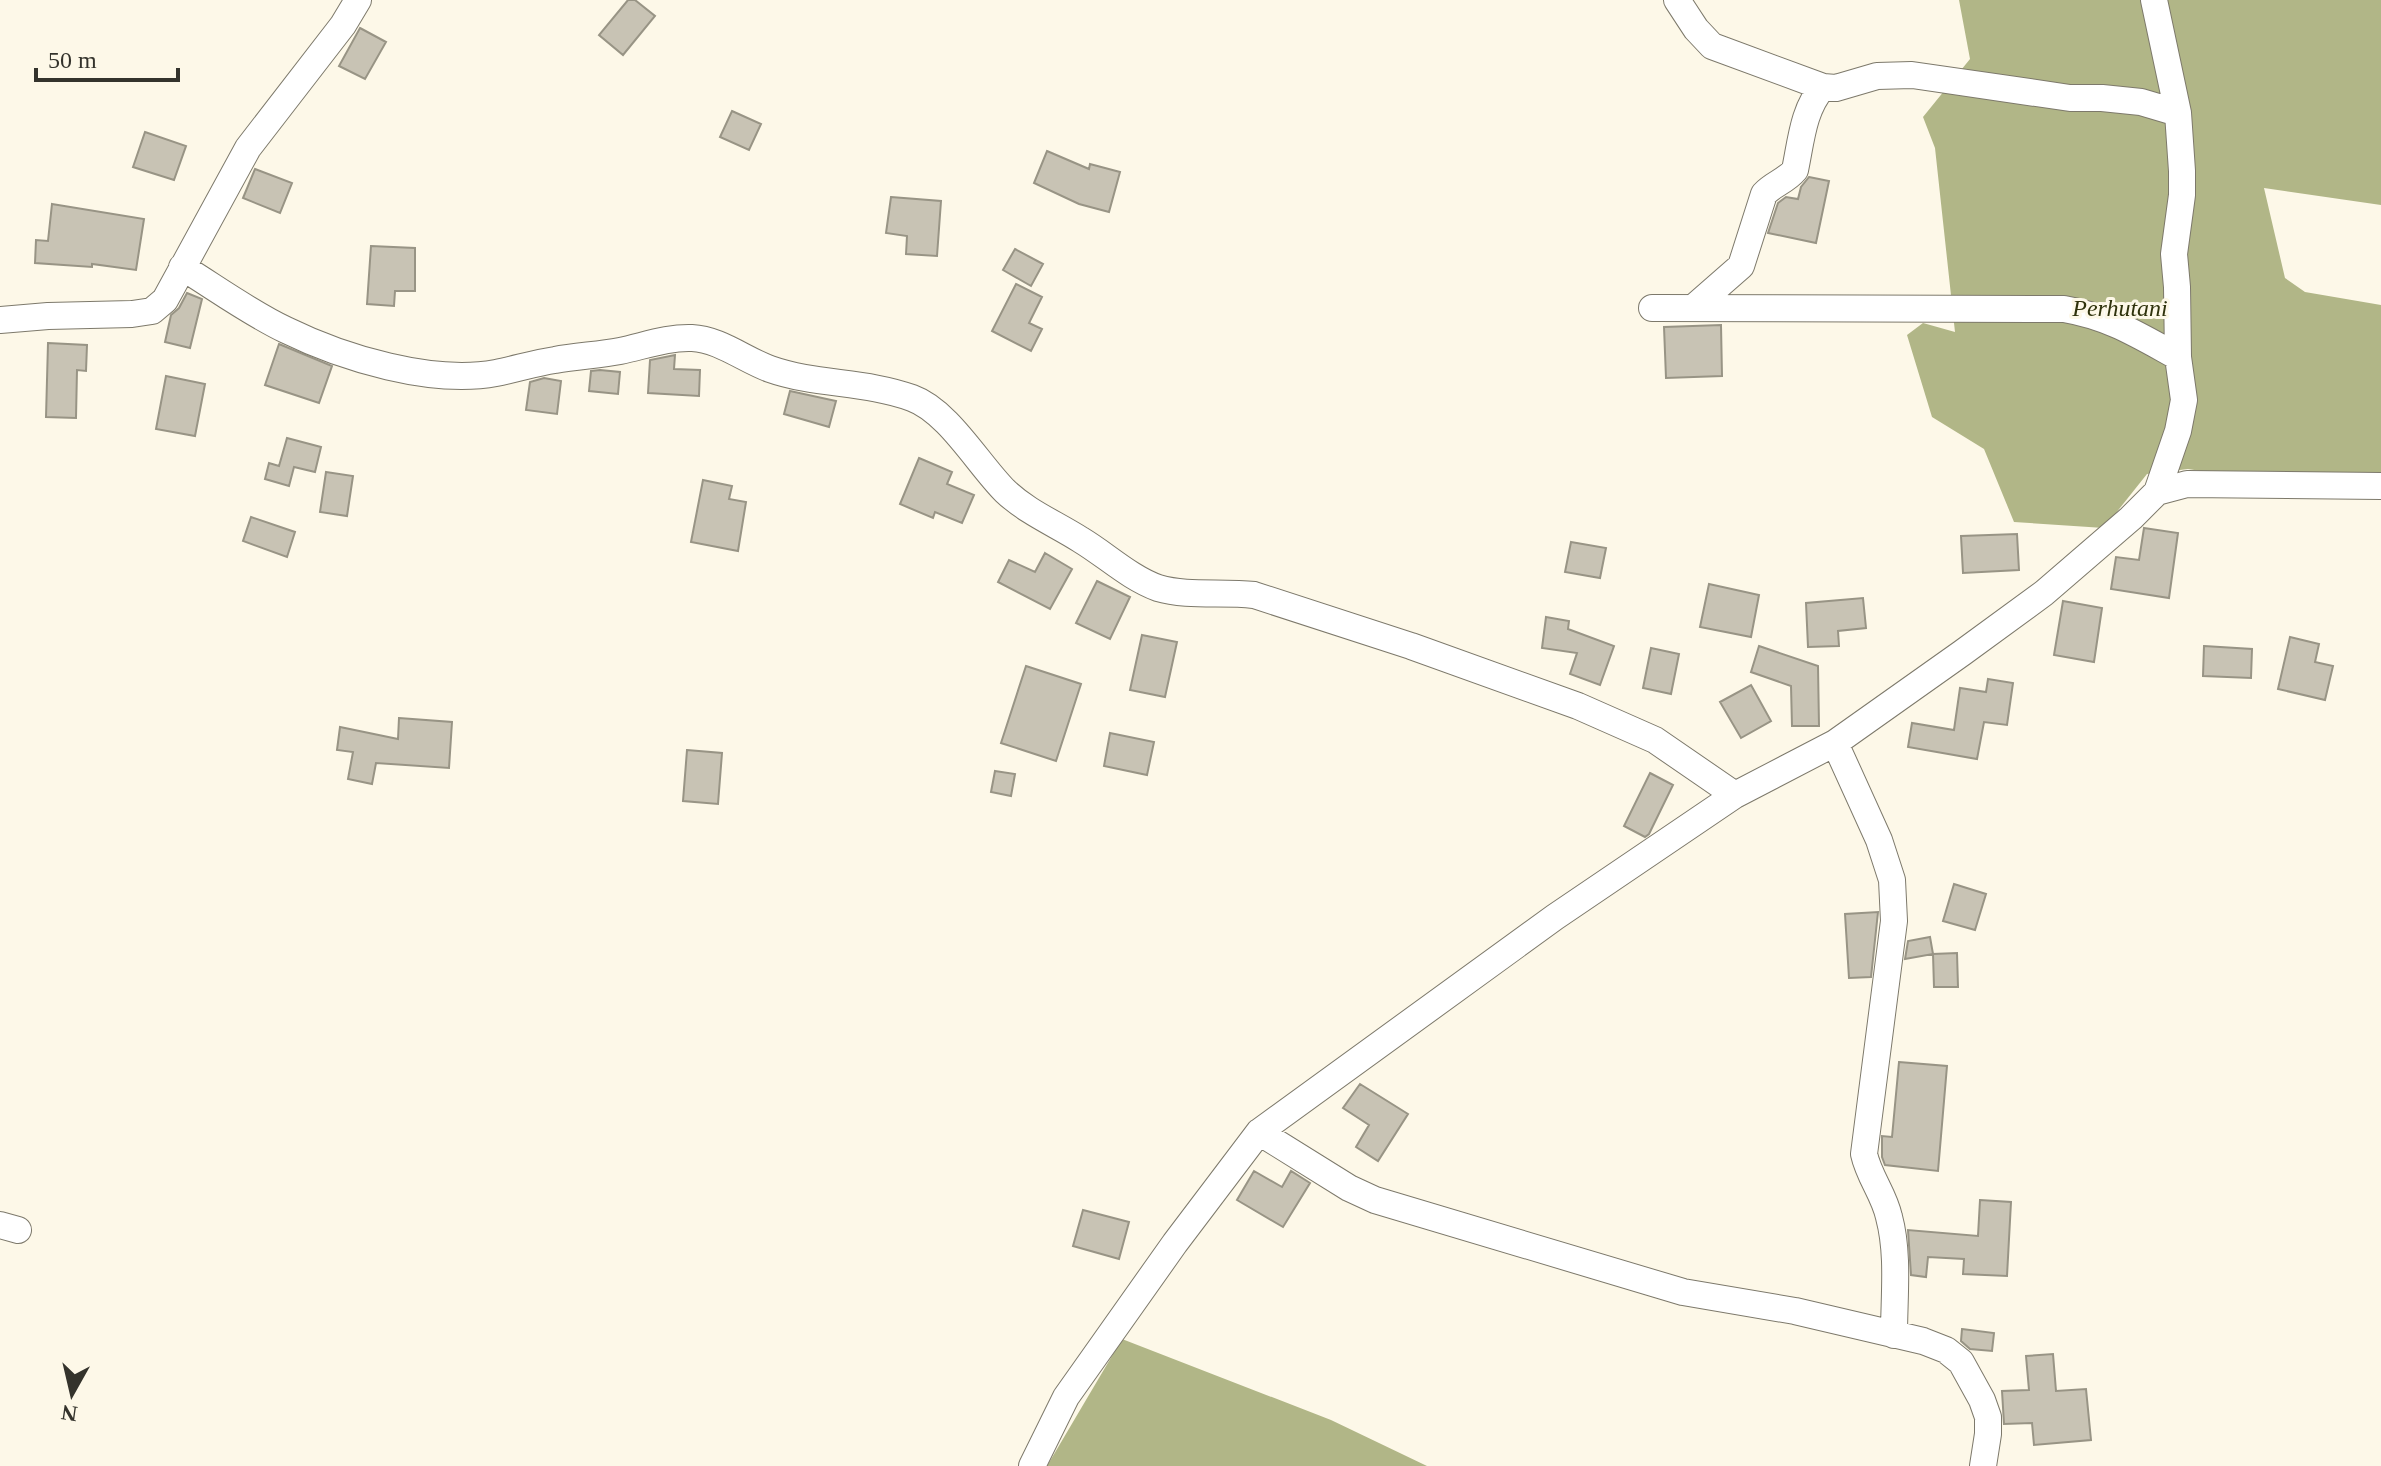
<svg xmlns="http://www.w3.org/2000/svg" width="2381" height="1466" font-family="'Times New Roman',serif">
  <rect width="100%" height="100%" fill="#fdf8e8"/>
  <path fill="#b1b687" d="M1959,0H2381V205L2264,188L2285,278L2305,292L2381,305V478L2251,479L2188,469L2147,474L2104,528L2014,522L1984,449L1932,417L1907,335L1923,323L1955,332L1935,148L1923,117L1970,59Z
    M1122,1339L1331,1420L1427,1466H1047Z"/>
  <path fill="#c8c3b4" stroke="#989485" stroke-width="2" d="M628,0H635L655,16L623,55L599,35Z
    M360,28L386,42L365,79L339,66Z
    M732,111L761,124L749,150L720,137Z
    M145,132L186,146L174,180L133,167Z
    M1047,151L1089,169L1090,164L1120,172L1109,212L1079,204L1034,183Z
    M255,169L292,183L280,213L243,198Z
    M1809,177L1829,181L1816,243L1768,233L1778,203L1786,197L1798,199L1801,187Z
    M891,197L941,201L937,256L906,254L907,236L886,233Z
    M52,204L144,219L136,270L92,264V267L35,263L36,240L48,241Z
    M371,246L415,248V291H395L394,306L367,304Z
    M1015,249L1043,264L1031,286L1003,270Z
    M1016,284L1042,297L1029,323L1042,329L1031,351L992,331Z
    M187,293L202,299L190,348L165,342L171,315L179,308Z
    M1721,325L1722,376L1666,378L1664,327Z
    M48,343L87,345L86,371L77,370L76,418L46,417Z
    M279,344L332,366L319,403L265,385Z
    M675,355L674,369L700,370L699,396L648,393L650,360Z
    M600,370L620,372L618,394L589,391L591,371Z
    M166,376L205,384L195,436L156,429Z
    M544,378L561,381L557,414L526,410L530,382Z
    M790,391L836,401L829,427L784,414Z
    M287,438L321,447L315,472L294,467L289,486L265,479L269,463L279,466Z
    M919,458L952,472L947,484L974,495L962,523L935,512L933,518L900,504Z
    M326,472L353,476L347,516L320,512Z
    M703,480L732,486L729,499L746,502L738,551L691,542Z
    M251,517L295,532L287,557L243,541Z
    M2144,528L2178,533L2169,598L2111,589L2116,557L2139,560Z
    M2017,534L2019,570L1963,573L1961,536Z
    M1571,542L1606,548L1600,578L1565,572Z
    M1045,553L1072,569L1050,609L998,582L1009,560L1035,572Z
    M1097,581L1130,597L1110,639L1076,623Z
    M1709,584L1759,595L1751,637L1700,627Z
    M1863,598L1866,628L1838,631L1839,646L1808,647L1806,603Z
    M2063,601L2102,608L2094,662L2054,655Z
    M1546,617L1569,621L1568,629L1614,646L1600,685L1570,674L1577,653L1542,648Z
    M1142,635L1177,642L1165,697L1130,690Z
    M2290,637L2319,644L2315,662L2333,666L2325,700L2278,689Z
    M1759,646L1818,666L1819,726H1792L1791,686L1751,672Z
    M2204,646L2252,649L2251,678L2203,676Z
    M1651,648L1679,654L1671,694L1643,688Z
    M1026,666L1081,684L1056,761L1001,743Z
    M1988,679L2013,683L2007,725L1984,722L1977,759L1908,747L1912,723L1954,730L1960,688L1986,692Z
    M1751,685L1771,721L1741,738L1720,702Z
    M399,718L452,722L449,768L376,763L372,784L348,779L353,752L337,750L340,727L398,739Z
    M1110,733L1154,742L1147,775L1104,766Z
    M687,750L722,753L718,804L683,801Z
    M995,771L1015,774L1011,796L991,792Z
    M1650,773L1673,785L1649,834L1645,837L1624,826Z
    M1954,884L1986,894L1975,930L1943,921Z
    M1878,912L1871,977L1849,978L1845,914Z
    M1930,937L1933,954L1905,959L1908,941Z
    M1957,953L1958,987H1934L1933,954Z
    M1899,1062L1947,1066L1938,1171L1885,1165L1882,1157V1136L1892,1137Z
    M1360,1084L1408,1114L1378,1161L1356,1147L1369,1125L1343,1108Z
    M1254,1171L1282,1187L1291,1171L1310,1183L1283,1227L1237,1200Z
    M1980,1200L2011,1202L2007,1276L1963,1274L1964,1259L1928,1257L1926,1277L1911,1275L1908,1230L1978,1236Z
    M1083,1210L1129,1222L1119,1259L1073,1246Z
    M1962,1329L1994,1333L1992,1351L1970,1349L1961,1341Z
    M2053,1354L2056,1391L2086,1389L2091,1440L2034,1445L2032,1423L2004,1424L2002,1391L2029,1390L2026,1356Z"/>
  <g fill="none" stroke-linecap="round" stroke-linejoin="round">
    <defs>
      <path id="minor" d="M1677,0L1696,29L1712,46L1823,87L1836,88L1877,76L1912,75L2070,98H2102L2141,102L2178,113
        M2154,0L2178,113L2182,171V195L2174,254L2177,287L2178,357L2184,400L2178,431L2157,492
        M182,267C216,288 250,313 286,330C343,358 432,385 496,373C516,369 535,363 555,360C576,356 599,355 620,351C644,346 668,337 692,338C719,339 745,360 770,369C815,385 866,381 912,398C948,411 978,464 1005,491C1027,512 1056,524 1081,540C1106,555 1130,578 1158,588C1188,597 1223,591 1254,595L1411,646L1578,706L1655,740L1735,795
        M1652,308L2064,309C2110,317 2138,335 2178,357
        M1693,308L1741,266L1764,194C1773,184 1786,181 1795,170C1801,142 1803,109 1823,87
        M0,320L48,316L132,314L152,311L165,300L248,148L343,25L358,0
        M1835,743L1879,840L1892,880L1894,921L1864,1154C1869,1177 1884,1194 1889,1217C1899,1254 1894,1297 1894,1335
        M1259,1132L1349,1188L1375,1200L1683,1292L1795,1311L1923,1341L1946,1350L1961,1362L1982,1400L1988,1417V1434L1983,1466
        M0,1225L18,1230
        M1032,1466L1066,1397L1175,1243L1259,1132L1555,917L1735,795L1835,743L1962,653L2044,593L2131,518L2157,492L2187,484L2381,486"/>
    </defs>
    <use href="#minor" stroke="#7d796b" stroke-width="28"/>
    <use href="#minor" stroke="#fff" stroke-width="26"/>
  </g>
  <g text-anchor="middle" stroke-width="6" stroke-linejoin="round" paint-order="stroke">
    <g font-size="24" font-style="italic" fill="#2f320c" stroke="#fdf8e8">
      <text x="2120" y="316">Perhutani</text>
    </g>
  </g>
  <g transform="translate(72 1394) rotate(188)" stroke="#fdf8e8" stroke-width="6" paint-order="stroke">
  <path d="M0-6L14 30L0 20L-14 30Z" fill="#34332c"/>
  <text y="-12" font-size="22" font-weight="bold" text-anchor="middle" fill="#34332c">N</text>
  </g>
  <path d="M36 68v12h142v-12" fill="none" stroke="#34332c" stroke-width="4"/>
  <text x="48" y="68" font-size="24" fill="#34332c" stroke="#fdf8e8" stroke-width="6" paint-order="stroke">50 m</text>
</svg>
